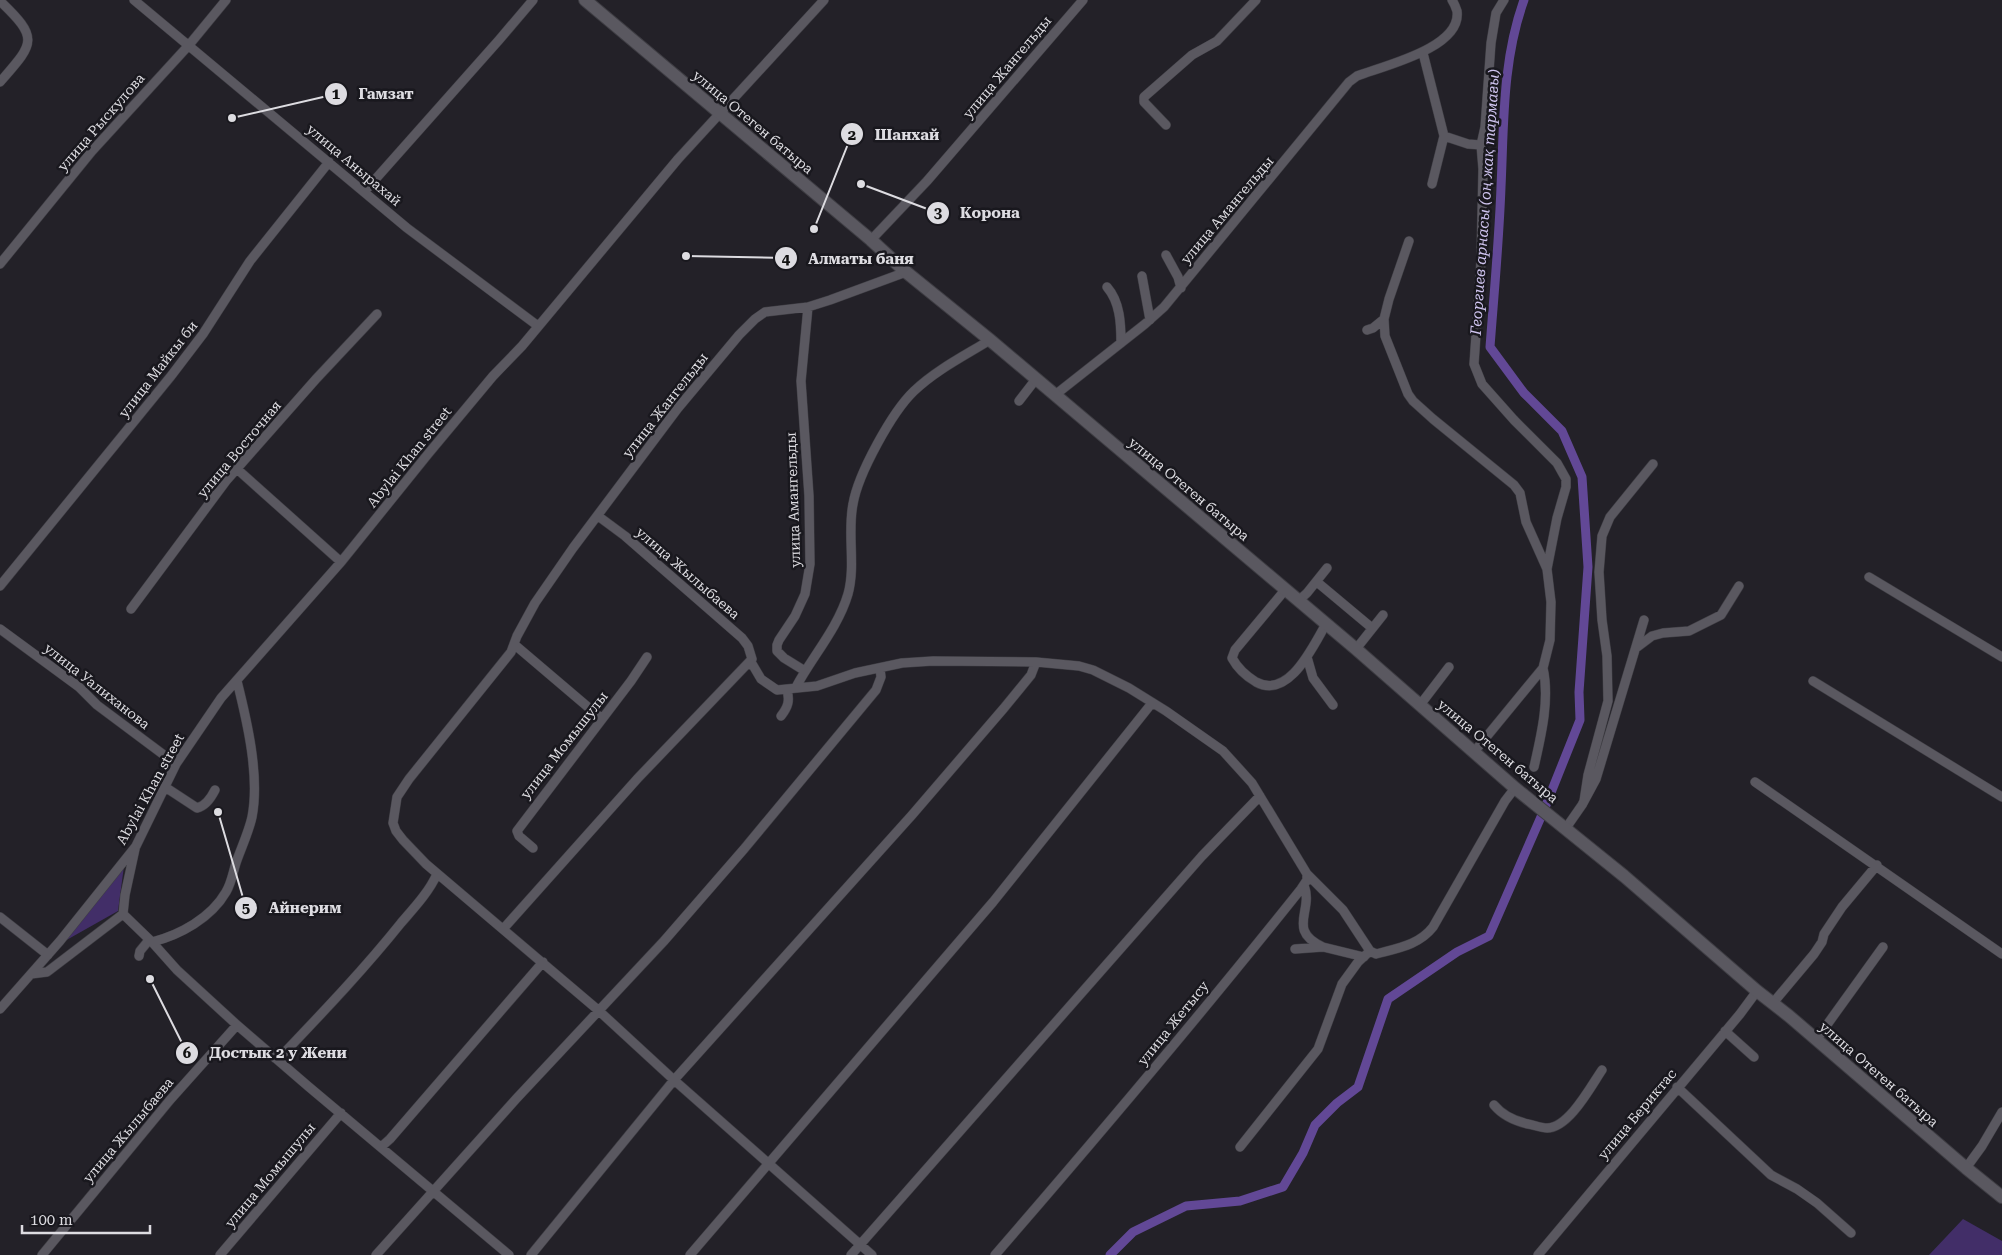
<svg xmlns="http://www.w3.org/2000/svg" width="2002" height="1255" font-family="'Roboto Serif',serif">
  <rect width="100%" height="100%" fill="#232128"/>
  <path fill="#422e68" d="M124,866L118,911L63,942Z
    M1963,1219L2002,1241V1255H1929Z"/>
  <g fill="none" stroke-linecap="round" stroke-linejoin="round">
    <path stroke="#624896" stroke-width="9" d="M1110,1255L1133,1232L1186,1206L1240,1201L1283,1187L1303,1153L1315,1125L1337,1103L1358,1087L1388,999L1457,952L1489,936L1544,810L1580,720L1579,692L1588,567L1582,477L1562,431L1524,393L1490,347C1494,294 1499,241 1501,187C1504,124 1502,61 1524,0"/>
    <defs>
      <path id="minor" d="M134,0L407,228L538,326
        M1504,0L1496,13L1491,43L1485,127L1481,145L1483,169L1481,261L1474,364L1482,384L1514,420L1557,463L1566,479V487L1557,518L1547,569
        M0,1C40,39 34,43 0,82
        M1423,53L1444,136L1432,184
        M1166,125L1144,102V97L1192,55L1217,41L1256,0
        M1444,136L1468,144L1481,145
        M364,192L499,40L533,0
        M871,240L927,181L1083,0
        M1409,241L1389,299L1384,319L1385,336L1408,394L1413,401L1433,419L1514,485L1520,493L1526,522L1547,569L1551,602L1550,640L1543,668L1474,752
        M1166,255L1178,277L1181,288
        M0,264L92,151L189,45L226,0
        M1142,276L1150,320
        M1107,287C1120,302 1121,323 1121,343
        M1367,330L1373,328L1384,319
        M1055,395L1145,324L1164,307L1349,82L1357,76C1383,66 1462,48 1457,11C1456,8 1454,3 1452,0
        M1019,401L1036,379
        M237,469L341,562
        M1869,577L2002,657
        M1317,582L1372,628
        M0,586L171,376L203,334L250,261L329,162
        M1285,590L1235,650L1232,658C1238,669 1246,676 1256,682C1289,700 1313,646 1326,624
        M1298,601L1307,593L1327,568
        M131,609L226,481L316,379L377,314
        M0,629L79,687L97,705L176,764
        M515,645L602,719
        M1636,648L1652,636L1663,633L1689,631L1721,615L1739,586
        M1356,649L1383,615
        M1307,657L1313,678L1333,705
        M751,662L761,679L777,690L817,686L855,673L902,663L933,661L1036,662L1079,666L1093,670L1129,688L1166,711L1223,751L1252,783L1307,874V880L1301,889C1202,1013 1099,1135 995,1255
        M805,671L784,658L777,651V645L779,640L795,616L805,594L810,564L809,496L801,381L808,307
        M1813,681L2002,797
        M796,687C812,657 838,628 848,594C856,565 847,533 853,504C858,474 892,412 914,391C936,370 964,356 990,340
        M1420,705L1449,667
        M781,716C788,707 790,701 787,690
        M1534,767C1541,736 1550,700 1543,668
        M1755,782L2002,954
        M165,787L197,808C206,806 211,798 215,790
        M1584,801L1588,775L1608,701L1607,656L1602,620L1599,572L1602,536L1610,517L1653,464
        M1566,828L1582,805L1596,779L1644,620
        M533,848L519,836L517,831L631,681L647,657
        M1307,874L1343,910L1370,951L1376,954C1398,948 1419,945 1433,927L1505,801L1515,788
        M1304,885C1314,911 1286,930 1323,947
        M123,914L152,942L177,970L237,1025L309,1087L509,1255
        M0,917L48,955
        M504,928L638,778L752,659L748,646L742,638L625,536L598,516
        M152,942C180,935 211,918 226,892C232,882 233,871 237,860C242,846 249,831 252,817C260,776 247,721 237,681
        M1295,949L1323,947L1364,957
        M139,956L140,951L149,940
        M31,974L47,972L51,969L123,914L125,895L135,849
        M1773,1003L1814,954L1822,942L1824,934L1842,907L1877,865
        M0,1009L60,941L136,846L176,764L221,698L341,562L428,454L493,376L522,346L678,159L824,0
        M1725,1031L1754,1057
        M1816,1040L1883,947
        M275,1058L286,1051C325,1010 365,968 401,923C414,908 429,892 437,874
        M1677,1087L1771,1175L1797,1189L1817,1203L1851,1233
        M1494,1105C1503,1116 1515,1121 1528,1124C1534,1125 1541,1128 1547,1128C1569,1128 1591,1086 1602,1070
        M381,1147L390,1139L543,962
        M1240,1147L1318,1049L1342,984L1358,962L1370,951
        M1966,1168L1982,1146L2002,1112
        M42,1255L170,1100L237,1025
        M220,1255L341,1113
        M376,1255L516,1099L664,941L744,849L876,690L881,677L880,668
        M531,1255L674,1080L912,815L1004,708L1031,675L1036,662
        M690,1255L993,902L1152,703
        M851,1255L1202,856L1260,796
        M872,1255L674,1080L598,1010L426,864L403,840L396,831L393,823L397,797L409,779L511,652L517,636L535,603L573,548L678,408L739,335L755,319L765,312L808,307L830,300L906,272
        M1538,1255L1740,1014L1757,991"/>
      <path id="secondary" d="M585,0L871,240L906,272L990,340L1356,649L1515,788L1624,876L1757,991L1789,1016L1966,1168L2002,1197"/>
    </defs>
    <use href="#minor" stroke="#3e3d43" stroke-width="10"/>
    <use href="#secondary" stroke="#3e3d43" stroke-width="14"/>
    <use href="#minor" stroke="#5a5860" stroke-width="9"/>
    <use href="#secondary" stroke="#5a5860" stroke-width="12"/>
  </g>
  <g text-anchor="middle" stroke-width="5" stroke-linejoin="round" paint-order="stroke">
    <g font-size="14" fill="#dddce1" stroke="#19181e">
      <text transform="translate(1007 67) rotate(-50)" y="5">улица Жангельды</text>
      <text transform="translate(101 122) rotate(-49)" y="5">улица Рыскулова</text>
      <text transform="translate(753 122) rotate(40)" y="5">улица Отеген батыра</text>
      <text transform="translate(354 165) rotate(40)" y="5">улица Анырахай</text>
      <text transform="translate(1227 210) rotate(-50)" y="5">улица Амангельды</text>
      <text transform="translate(158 369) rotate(-52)" y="5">улица Майкы би</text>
      <text transform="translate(665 405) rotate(-52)" y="5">улица Жангельды</text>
      <text transform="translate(239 449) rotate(-50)" y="5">улица Восточная</text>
      <text transform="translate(409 457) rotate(-51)" y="5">Abylai Khan street</text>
      <text transform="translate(1189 489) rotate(40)" y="5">улица Отеген батыра</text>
      <text transform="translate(793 500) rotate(-92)" y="5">улица Амангельды</text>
      <text transform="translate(688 573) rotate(41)" y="5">улица Жылыбаева</text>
      <text transform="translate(97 686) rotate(38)" y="5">улица Уалиханова</text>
      <text transform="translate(564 745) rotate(-52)" y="5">улица Момышулы</text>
      <text transform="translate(1498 751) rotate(40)" y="5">улица Отеген батыра</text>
      <text transform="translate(150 789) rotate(-61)" y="5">Abylai Khan street</text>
      <text transform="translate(1173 1023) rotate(-51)" y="5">улица Жетысу</text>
      <text transform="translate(1879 1074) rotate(41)" y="5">улица Отеген батыра</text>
      <text transform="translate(1637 1114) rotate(-50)" y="5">улица Бериктас</text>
      <text transform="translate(128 1130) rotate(-50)" y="5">улица Жылыбаева</text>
      <text transform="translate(270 1175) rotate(-50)" y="5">улица Момышулы</text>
    </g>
    <g font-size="15" font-style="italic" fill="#cfc4ef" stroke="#19181e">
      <text transform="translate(1485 202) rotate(-86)" y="5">Георгиев арнасы (оң жақ тармағы)</text>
    </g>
  </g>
  <path fill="none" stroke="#dddce1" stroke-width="2" d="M232 118L336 94M814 229L852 134M861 184L938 213M686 256L786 258M218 812L246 908M150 979L187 1053"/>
  <g fill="#dddce1" stroke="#19181e" stroke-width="2">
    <circle cx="232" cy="118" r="5"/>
    <circle cx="814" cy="229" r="5"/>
    <circle cx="861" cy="184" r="5"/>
    <circle cx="686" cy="256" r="5"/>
    <circle cx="218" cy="812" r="5"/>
    <circle cx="150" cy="979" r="5"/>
    <circle cx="336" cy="94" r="12"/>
    <circle cx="852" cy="134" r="12"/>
    <circle cx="938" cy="213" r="12"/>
    <circle cx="786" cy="258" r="12"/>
    <circle cx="246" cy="908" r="12"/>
    <circle cx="187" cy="1053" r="12"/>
  </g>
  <g font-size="15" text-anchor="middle" font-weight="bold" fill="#111">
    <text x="336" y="99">1</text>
    <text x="852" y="140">2</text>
    <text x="938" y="218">3</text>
    <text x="786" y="264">4</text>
    <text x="246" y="913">5</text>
    <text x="187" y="1058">6</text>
  </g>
  <g font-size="15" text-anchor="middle" font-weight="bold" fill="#dddce1" stroke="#19181e" stroke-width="5" stroke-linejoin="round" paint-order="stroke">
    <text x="386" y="99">Гамзат</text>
    <text x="907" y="140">Шанхай</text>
    <text x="990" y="218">Корона</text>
    <text x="861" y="264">Алматы баня</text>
    <text x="305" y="913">Айнерим</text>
    <text x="278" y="1058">Достык 2 у Жени</text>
  </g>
  <path d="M22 1225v8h128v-8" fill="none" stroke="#dddce1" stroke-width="2.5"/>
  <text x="30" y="1225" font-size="15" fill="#dddce1" stroke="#19181e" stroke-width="4" paint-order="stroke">100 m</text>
</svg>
